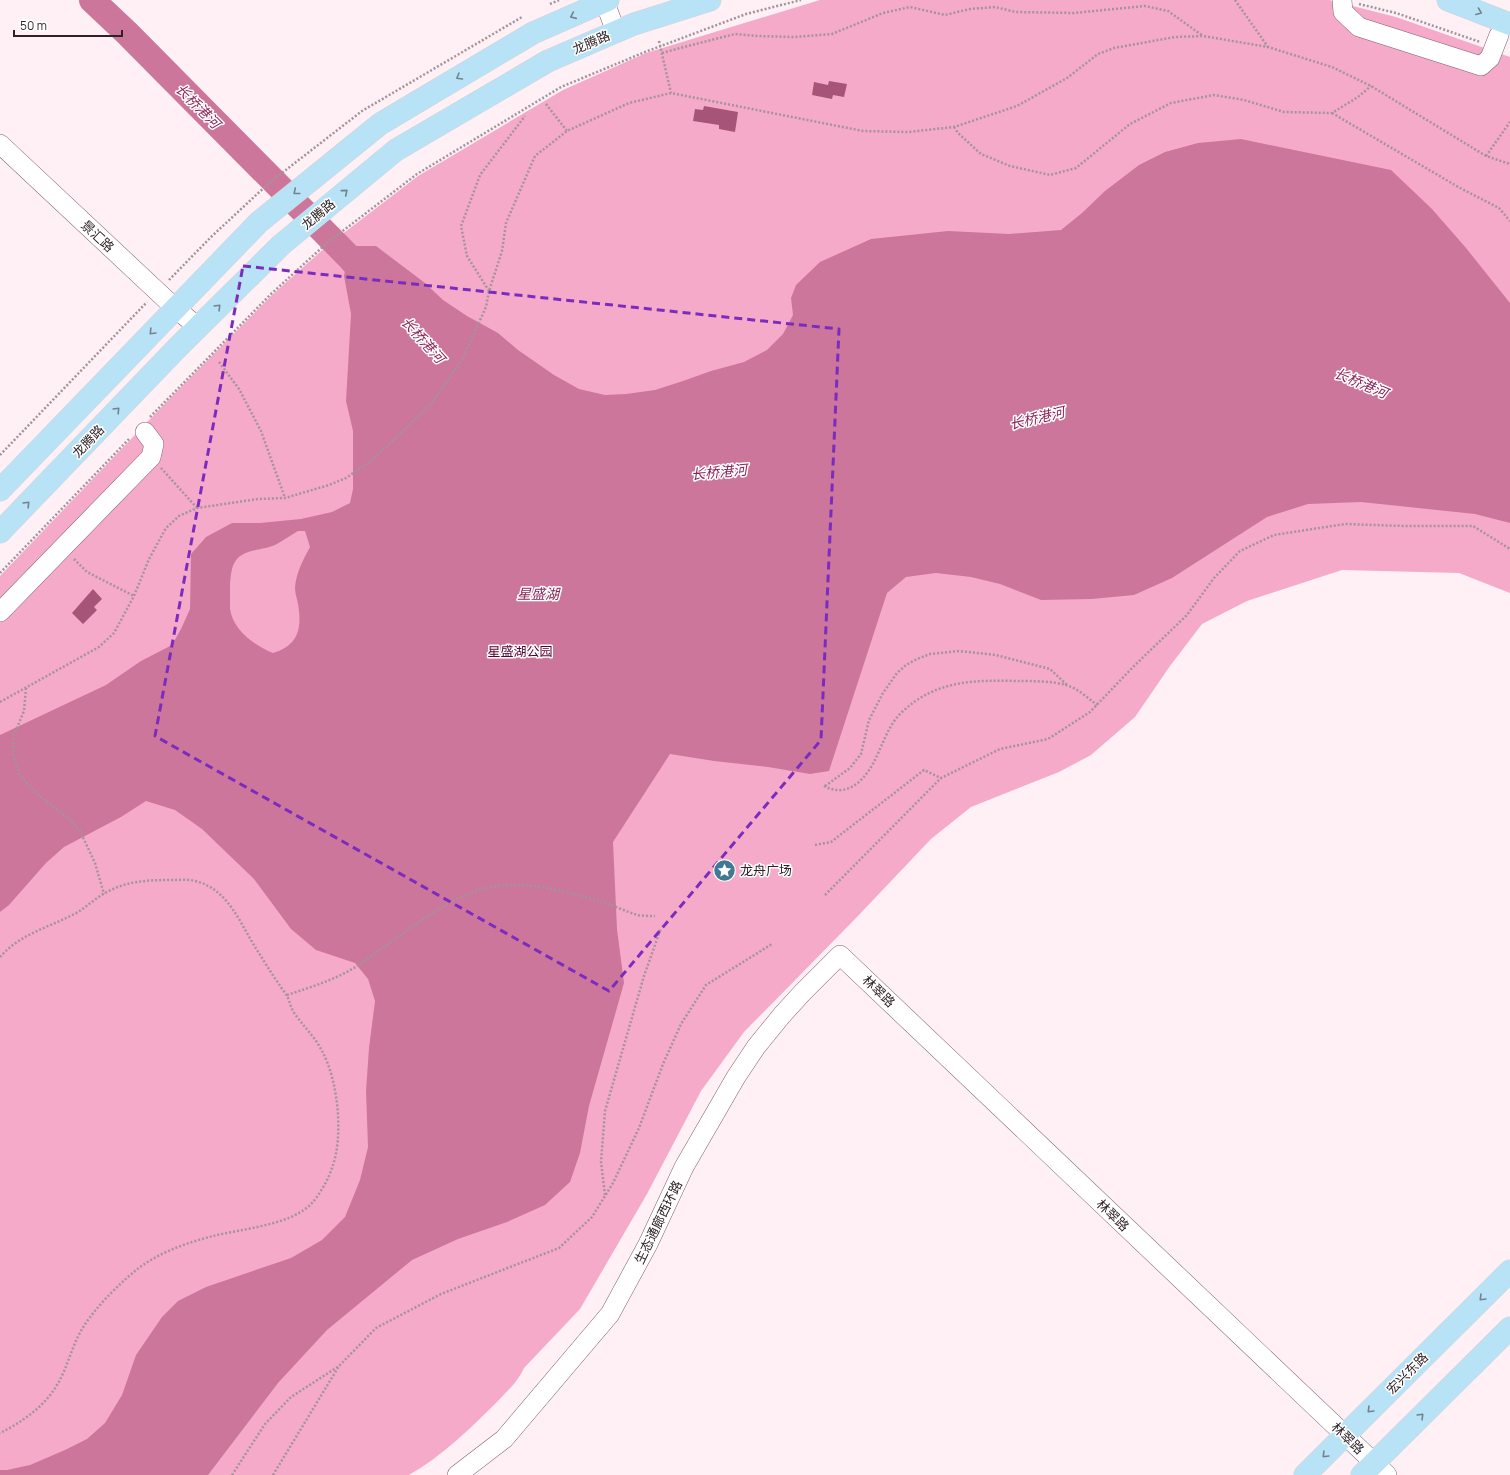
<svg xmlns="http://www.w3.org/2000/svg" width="1510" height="1475" font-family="Manrope,'Noto Sans SC',sans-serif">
  <rect width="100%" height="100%" fill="#fff0f5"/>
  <path fill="#f6aac9" d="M820,0H1329L1396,17L1510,57V593L1459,573L1342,570L1247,601L1202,624L1170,666L1135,717L1091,755L1059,772L971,807L931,839L856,918L744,1032L701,1091L647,1194L580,1309L524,1368C518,1382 507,1391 497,1402C471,1428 441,1457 409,1475H0V576L175,393L272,295L328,245L418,176L563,90L646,53Z"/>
  <path fill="#cd769b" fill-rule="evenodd" d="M1241,139L1391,170L1432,209L1466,248L1510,303V523L1475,514L1361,502L1308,504L1267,517L1172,578L1134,595L1092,599L1041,600L1000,584L971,577L936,573L906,577L887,593L829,771L810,774L768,767L714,761L670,754L613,842L617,929L624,983L589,1106L580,1153L570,1182L545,1205L507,1222L458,1239L412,1260L327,1330L278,1383L208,1475H0V1470H7L30,1465L65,1450L87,1439L105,1423L122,1395L136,1355L162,1317L178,1301L206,1287L291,1258L322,1240L345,1217L360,1180L368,1147L366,1091L369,1048L375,1001L368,979L355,963L316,950L291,929L254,879L202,829L175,810L146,801L121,817L64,847L46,863L9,905L0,912V735L106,685L141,661L172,645L181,629L190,609L191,554L206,537L232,523H260L301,519L332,512L350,503L353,489V431L346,401L351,314L344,276L348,256L356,246H376L425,283L443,300L467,316L498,333L518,350L554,375L579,389L605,395L626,394L655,390L683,381L711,371L744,362L767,350L783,334L793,315L791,298L796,285L820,262L871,239L948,231L1009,234L1061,230L1082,213L1105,191L1139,165L1165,152L1198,143ZM298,531H305L310,547C303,560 296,573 295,588C295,593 297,599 298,604C302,628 299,645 273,653C255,646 233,630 230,609C230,601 230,592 230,584C231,575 231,566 237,559C247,548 264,551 277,544C284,540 291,535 298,531Z"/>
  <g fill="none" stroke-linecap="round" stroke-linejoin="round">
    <path stroke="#cd769b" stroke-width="26" d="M92,0L127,33L348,256L371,282"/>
  </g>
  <path fill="#a75479" d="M829,81L847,84L844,97L833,95L832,99L812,95L814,82L828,85Z
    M704,106L738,112L735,132L719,129V125L693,121L695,109L703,110Z
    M93,589L102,599L94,607L97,610L83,624L72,613Z"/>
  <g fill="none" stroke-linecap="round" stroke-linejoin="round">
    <defs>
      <path id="minor" d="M604,0L616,32
        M1342,0L1343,12L1359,27L1481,66L1490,58L1499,35
        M0,144L175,308L198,327
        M0,612L151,457L154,444L145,432
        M457,1475L504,1439L610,1314L648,1244L684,1167L736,1077L756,1047L782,1015L803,992L840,955L1387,1475"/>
      <path id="major" d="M1448,0L1510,24
        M0,490L259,222L380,124L533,33L608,0
        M0,532L178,347L281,245L396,150L548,61L634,24L710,0
        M1305,1475L1510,1271
        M1362,1475L1510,1328"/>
    </defs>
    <use href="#minor" stroke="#7f606c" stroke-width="20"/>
    <use href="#major" stroke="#d5d3d4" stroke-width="23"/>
    <path stroke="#a29499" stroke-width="2.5" stroke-dasharray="2 2" stroke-linecap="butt" d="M1235,0L1268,47
      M550,4L559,0
      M1359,4L1396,13L1480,42
      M659,41L671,93
      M662,53L684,47L735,34L757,36L794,37L832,34L883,13L910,7L945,15L970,9L995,7L1016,12L1074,13L1145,6L1168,11L1203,36
      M546,104L567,131
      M1332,113L1460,188L1499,208L1510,221
      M954,127L958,133L981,154L1010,166L1050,175L1076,168L1130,124L1171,103L1214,95L1244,100L1284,112L1332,113L1358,97L1371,86
      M1486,156L1510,122
      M169,280L211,237L269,183L362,111L522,17
      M489,291L467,256L461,226L480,175L525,116
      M219,362L239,389L261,431L285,498
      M150,417L271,294L327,243L417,174L561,87L645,52L746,14L801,0
      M0,455L147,302
      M161,468L197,508
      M74,559L87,572L134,596
      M0,573L130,438
      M26,688L24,711L14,735L13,754L19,774L31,788L43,799L70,819L80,831L95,863L104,894
      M0,702L99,647L114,633L134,596L149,559L166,528L179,516L197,508L258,499L285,498L329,485L346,478L372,460L398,436L431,404L462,360L486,307L489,291L502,251L506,223L535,156L567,131L629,103L671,93L863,131L908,132L954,127L1017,106L1067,78L1098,54L1114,48L1175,37L1203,36L1268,47L1332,67L1371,86L1486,156L1510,164
      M824,786C837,793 849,791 860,781C881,761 882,730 903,711C937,680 974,680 1018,681C1031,681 1053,681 1066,685C1077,688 1088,698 1097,705
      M825,786L850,768L861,754L869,720L883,693L897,673L906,665L917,659L930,654L959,651L996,655L1050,669L1067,685
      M815,845L831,842L924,770L941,778
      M825,895L941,778L1000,749L1048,739L1090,712L1134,666L1187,615L1214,578L1240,551L1274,535L1345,524L1404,526H1473L1510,549
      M0,957C21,933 51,927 78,912C89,905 99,895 111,890C131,880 153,880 175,880C181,880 189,879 195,881C229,889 240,924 257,950C264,961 271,973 279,984C281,988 285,992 287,996C290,1002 291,1009 295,1014C304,1027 315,1037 322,1051C338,1080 344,1136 332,1168C328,1180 320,1194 312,1203C292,1225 241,1229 213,1236C186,1243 157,1253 135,1271C119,1284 95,1308 84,1326C72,1344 68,1367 57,1385C45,1406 21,1423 0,1433
      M287,995C311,987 335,980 357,966C406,935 454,883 517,885C546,885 578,895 606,903C616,907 628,912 637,915C643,916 649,916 655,916
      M605,1195L601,1162L605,1111L644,976L661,928
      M232,1475L265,1424L291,1397L339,1366
      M273,1475L339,1366L376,1328L441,1294L559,1248L592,1217L613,1183L639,1128L663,1064L681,1024L706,985L772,944"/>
    <use href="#minor" stroke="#fff" stroke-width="19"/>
    <use href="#major" stroke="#b8e3f7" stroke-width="22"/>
  </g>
  <defs><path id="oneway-chevron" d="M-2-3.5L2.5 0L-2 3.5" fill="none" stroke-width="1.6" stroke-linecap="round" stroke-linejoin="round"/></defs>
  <g stroke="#74828f">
    <use href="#oneway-chevron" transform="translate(1479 12) rotate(21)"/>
    <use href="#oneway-chevron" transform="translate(573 16) rotate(156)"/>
    <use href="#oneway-chevron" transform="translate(459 77) rotate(150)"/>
    <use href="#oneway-chevron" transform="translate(296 192) rotate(141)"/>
    <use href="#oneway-chevron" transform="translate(345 192) rotate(-40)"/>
    <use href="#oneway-chevron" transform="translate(218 307) rotate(-45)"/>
    <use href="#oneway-chevron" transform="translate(152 332) rotate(134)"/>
    <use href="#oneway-chevron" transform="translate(117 410) rotate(-46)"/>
    <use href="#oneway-chevron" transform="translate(27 504) rotate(-46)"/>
    <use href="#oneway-chevron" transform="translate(1482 1298) rotate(135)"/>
    <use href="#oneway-chevron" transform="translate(1370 1410) rotate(135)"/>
    <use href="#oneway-chevron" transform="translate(1421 1416) rotate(-45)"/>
    <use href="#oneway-chevron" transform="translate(1325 1455) rotate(135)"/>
  </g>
  <path fill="none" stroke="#7b2cbf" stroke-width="3" stroke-dasharray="8 5" stroke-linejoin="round" d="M243,266L839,329L821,740L609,991L155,736Z"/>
  <defs>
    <symbol id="sight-disc" viewBox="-11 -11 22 22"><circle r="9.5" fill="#3f7992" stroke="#fff"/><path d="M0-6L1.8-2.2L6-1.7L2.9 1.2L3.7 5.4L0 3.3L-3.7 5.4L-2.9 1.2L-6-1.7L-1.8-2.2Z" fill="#fff"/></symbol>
  </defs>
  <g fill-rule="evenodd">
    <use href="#sight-disc" x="712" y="858" width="25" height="25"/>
  </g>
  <g text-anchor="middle" stroke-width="3" stroke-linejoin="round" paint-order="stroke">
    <g font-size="13" fill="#2f2227" stroke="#fff">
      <text transform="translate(591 42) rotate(-23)" y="5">龙腾路</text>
      <text transform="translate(318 214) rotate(-40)" y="5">龙腾路</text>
      <text transform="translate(98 236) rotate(43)" y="5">景汇路</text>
      <text transform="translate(88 441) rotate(-46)" y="5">龙腾路</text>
      <text transform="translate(879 991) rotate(44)" y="5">林翠路</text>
      <text transform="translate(1113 1215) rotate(44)" y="5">林翠路</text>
      <text transform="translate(658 1222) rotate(-64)" y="5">生态通廊西环路</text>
      <text transform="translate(1407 1373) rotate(-45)" y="5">宏兴东路</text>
      <text transform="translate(1348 1438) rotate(44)" y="5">林翠路</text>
    </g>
    <g font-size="13" fill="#530230" stroke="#fff">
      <text x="520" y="656">星盛湖公园</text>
    </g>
    <g font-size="13" fill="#2f2227" stroke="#fff" text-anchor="start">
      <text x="740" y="875">龙舟广场</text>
    </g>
    <g font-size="14" font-style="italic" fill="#8a2258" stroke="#fff">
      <text transform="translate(198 106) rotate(45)" y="5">长桥港河</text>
      <text transform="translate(423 340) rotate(48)" y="5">长桥港河</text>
      <text transform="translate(1361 383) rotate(23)" y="5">长桥港河</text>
      <text transform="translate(1037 418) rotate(-13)" y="5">长桥港河</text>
      <text transform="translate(719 472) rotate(-5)" y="5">长桥港河</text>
      <text x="538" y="599">星盛湖</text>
    </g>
  </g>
  <path d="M14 30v6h108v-6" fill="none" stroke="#2f2227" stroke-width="2"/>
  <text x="20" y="30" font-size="12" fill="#2f2227" stroke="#ffffff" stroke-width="3" paint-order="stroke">50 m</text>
</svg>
